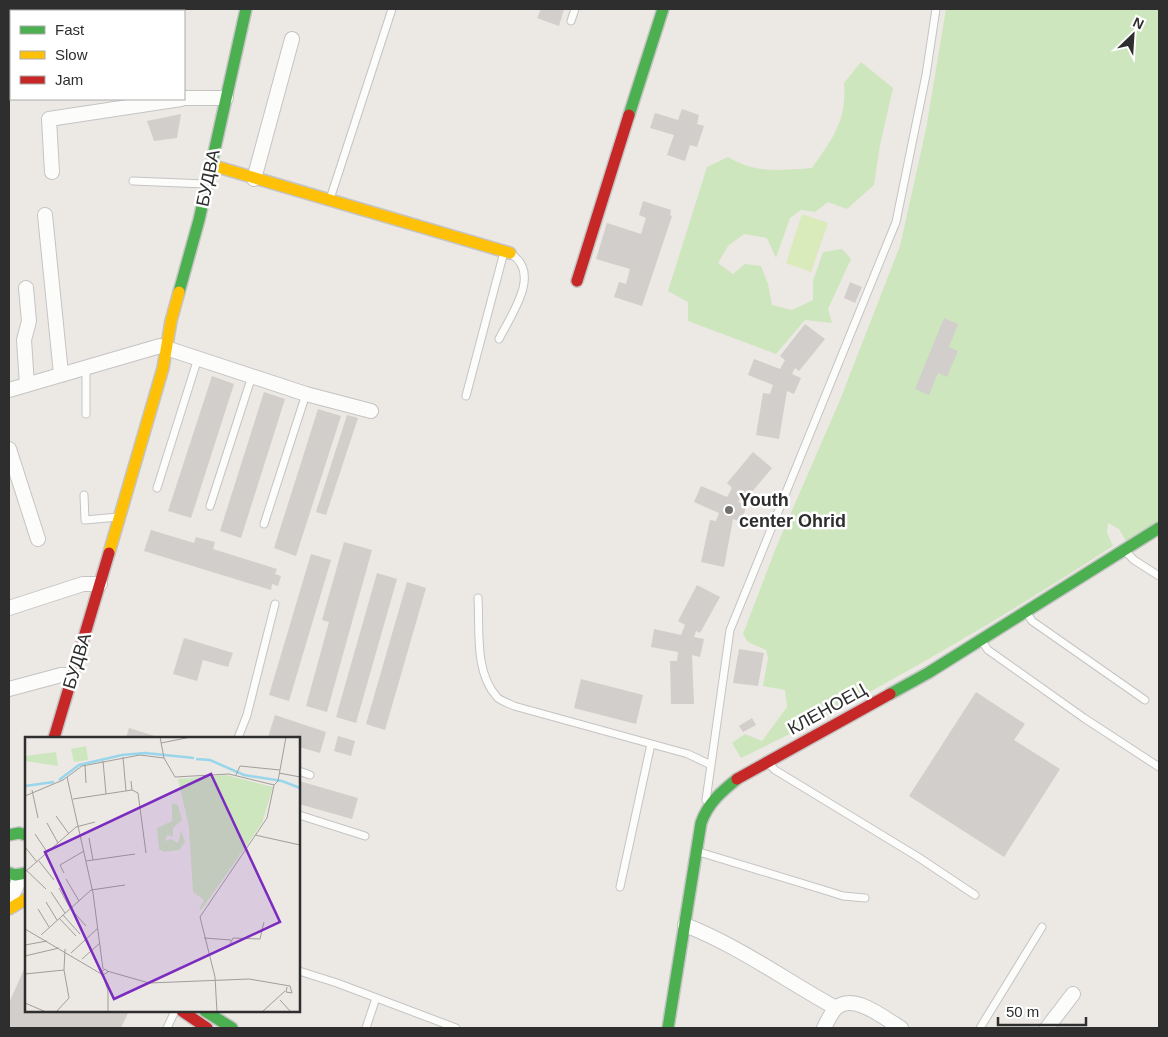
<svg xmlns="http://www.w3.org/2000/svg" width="1168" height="1037" font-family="Arial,sans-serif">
  <rect width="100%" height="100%" fill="#ece8e4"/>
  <path fill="#cee6be" d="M946,9L1159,10V521L1126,541L1119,529L1108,523L1107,533L1113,546C993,624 869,696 741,758L732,743L745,734L762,741L787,707L785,690L763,686L768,658L766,650L748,642L743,634L777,545L840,400L900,246L926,129Z
    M861,62L893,88L880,145L874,185L847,209L828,202L815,212L801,210L790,218L776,258L767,238L744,234L728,246L718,263L733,274L745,264L761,266L768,284L772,305L792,310L813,300V281L823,252L842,249L851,259L828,309L832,323L805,320L776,354L688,321V302L668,291L707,167L728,157C756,174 780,170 812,168C833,138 847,121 844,83Z"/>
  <path fill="#d9eabb" d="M802,214L828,223L811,272L786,263Z"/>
  <path fill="#d1cecb" d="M541,9H564L559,26L537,18Z
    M682,109L699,115L697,124L704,126L697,147L690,145L685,161L667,155L674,135L650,128L655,113L678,120Z
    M181,114L177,138L154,141L147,121Z
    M643,201L671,210L670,215L672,216L642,306L614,297L619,282L626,284L630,269L596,259L607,223L641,234L646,218L639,215Z
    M850,282L862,287L855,303L844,298Z
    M944,318L958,324L949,347L958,351L947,377L938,373L929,395L915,389Z
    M805,324L825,339L799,371L795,368L792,374L801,378L794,394L787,391L779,439L756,435L763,393L770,394L773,385L748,375L754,359L780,369L785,360L780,356Z
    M212,376L234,384L191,518L168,511Z
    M264,392L285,399L241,538L220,531Z
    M318,409L341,416L296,556L274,548Z
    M347,415L358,418L326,515L316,512Z
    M753,452L772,468L746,499L742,496L738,502L747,506L740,522L733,519L724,567L701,562L710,520L716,521L719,513L694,502L701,486L727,497L732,488L727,483Z
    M151,530L194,543L196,537L215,542L213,549L277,569L275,574L281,576L278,586L272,584L271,590L144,551Z
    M344,542L372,550L327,712L306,706L329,622L322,620Z
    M311,554L331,560L289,701L269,695Z
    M377,573L397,579L356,723L336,717Z
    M407,582L426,588L385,730L366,724Z
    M697,585L720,597L700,633L696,631L694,637L704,639L700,657L692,655L694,704H671L670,661H677L678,652L651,647L654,629L681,635L685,625L678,621Z
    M184,638L233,653L228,667L203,660L197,681L173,674Z
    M739,649L764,653L758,686L733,683Z
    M581,679L643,695L636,724L574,708Z
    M976,692L1025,724L1014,740L1060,769L1004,857L909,796Z
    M275,715L326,732L320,753L299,747V738L268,737Z
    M752,718L756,725L743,732L739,726Z
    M129,728L161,738H126Z
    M338,736L355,741L351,756L334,751Z
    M299,781L358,798L352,819L299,804Z
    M26,965V1011H129L121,1028H9V1003Z"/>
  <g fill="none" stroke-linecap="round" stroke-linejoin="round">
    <defs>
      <path id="lane" d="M571,21L575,9
        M133,181L205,184
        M330,199L392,9
        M499,339C511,315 542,273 511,254
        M466,396L504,252
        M86,414V367
        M157,488L198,358
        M84,495L85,520L118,517
        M210,506L252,376
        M264,524L306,394
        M1124,550L1134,560L1159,576
        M478,598C480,629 474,672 497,697C500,701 509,703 514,706L688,754L711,765L706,800
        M1026,612L1032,621L1145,700
        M981,640L988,650L1084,718L1159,767
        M238,738L247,715L275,604
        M767,762L775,770L918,857L975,895
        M711,765L730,630L896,222L926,75L936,9
        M299,771L310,775
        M299,815L365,836
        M699,852L824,890L843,896L865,898
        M620,887L651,744
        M299,971L337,983L456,1028
        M167,1028L175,1011
        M366,1028L376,998
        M980,1028L1042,927"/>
      <path id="street" d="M9,12L19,9
        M184,98H226
        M52,172L49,119L181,99
        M254,179L292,39
        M45,215L61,374
        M26,288L29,321L24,340L27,385
        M9,390L160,346L306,394L371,411
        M9,449L38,539
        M9,608L83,584H100
        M9,689L61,675H72
        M9,901L22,875
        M685,925C739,946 785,980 836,1008
        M824,1028C827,1022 831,1013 836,1008C854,992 885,1019 901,1028
        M1047,1028L1073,994"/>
      <path id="fast" d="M629,115L663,9
        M179,292L199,220L246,9
        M890,694L928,673L1159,528
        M9,835L19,833L26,835
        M9,873L15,875L26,873
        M205,1011L232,1028
        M668,1028L701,823C708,803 721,792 737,779"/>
      <path id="slow" d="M211,165L510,253
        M109,553L163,368L171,321L179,292
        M9,909L26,899"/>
      <path id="jam" d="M577,281L629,115
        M54,738L109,553
        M737,779L890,694
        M182,1011L207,1028"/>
    </defs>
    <use href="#lane" stroke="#c5c4c5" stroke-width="9"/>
    <use href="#street" stroke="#c5c4c5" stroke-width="16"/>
    <use href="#fast" stroke="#c5c4c5" stroke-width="14"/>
    <use href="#slow" stroke="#c5c4c5" stroke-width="14"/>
    <use href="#jam" stroke="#c5c4c5" stroke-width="14"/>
    <use href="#lane" stroke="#fcfcfb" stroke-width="7"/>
    <use href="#street" stroke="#fcfcfb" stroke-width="14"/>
    <use href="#fast" stroke="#4caf50" stroke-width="11"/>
    <use href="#slow" stroke="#ffc107" stroke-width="11"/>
    <use href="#jam" stroke="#c62828" stroke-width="11"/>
  </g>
  <circle fill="#706f6e" stroke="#fff" stroke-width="2" cx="729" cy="510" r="5"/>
  <g text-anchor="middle" stroke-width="5" stroke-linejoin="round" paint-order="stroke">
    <g font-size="18" fill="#2e2e2e" stroke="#fff">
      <text transform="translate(208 178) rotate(-78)" y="6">БУДВА</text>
      <text transform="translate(77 661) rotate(-73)" y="6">БУДВА</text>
      <text transform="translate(827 709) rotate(-29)" y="6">КЛЕНОЕЦ</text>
    </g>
    <g font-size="18" font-weight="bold" fill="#2e2e2e" stroke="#fff" text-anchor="start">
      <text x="739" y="506">Youth<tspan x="739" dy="21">center Ohrid</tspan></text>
    </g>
  </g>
  <g transform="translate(25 737)">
    <rect width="275" height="275" fill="#ece8e4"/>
    <path d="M61,9L63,23L49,25L46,12ZM31,15L33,29L0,24V19ZM201,38L248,50L237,86L216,117L213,116L215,118L176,173L174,172L179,163L168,155L164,90L153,42ZM147,66L153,68L157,83L148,91V100L142,98L140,104L146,102L153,106L156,94L160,105L154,113L139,115L134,112L132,91L147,84Z" fill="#cee6be"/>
    <path fill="none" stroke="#99d6ec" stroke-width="2.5" d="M171,22L185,23L219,38L257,44L275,51M34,43L54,28L97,18L120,16L169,21M0,49L29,45"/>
    <path fill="none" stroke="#a09e9b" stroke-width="1" d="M135,0L139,21L150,40L204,37L249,48M136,6L166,0M98,20L101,54M78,24L81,57M60,28L61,46M254,36L275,40M211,38L215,29L255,33M42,40L68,156L78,232M249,48L253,44L261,0M7,53L13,81M107,53L113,56L121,116M0,59L38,43L57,29L115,18L139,21M48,62L107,53L106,44M31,79L44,97M22,86L33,106M10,97L22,115M230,98L275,108M64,101L68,123M0,110L12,125M14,124L29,143M61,124L110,117M0,132L21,152M0,135L51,90L70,85M39,136L35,128L59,114M41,142L54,164M34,151L45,171L61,189M26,155L40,176M21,165L32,183M13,172L24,190M38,178L55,197M34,181L51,199M0,192L78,238L83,235L80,232L76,235M16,198L66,153L100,148M179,201L206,203M205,207L208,201L235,202L239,185M0,208L22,204M46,216L73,191M0,219L34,211M57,222L75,206M82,234L124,246L224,242L265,249L267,256L261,255L262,250M0,237L39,233M78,238L83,254V275M255,263L266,275M0,266L21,275M31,275L44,261L39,233L40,212M192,275L190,240L175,180L242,81L249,48M237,275L260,254"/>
    <path fill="#7b2cbf" fill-opacity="0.15" stroke="#7b2cbf" stroke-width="2.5" d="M186,37L255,185L89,262L20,115Z"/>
    <rect width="275" height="275" fill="none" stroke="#2e2e2e" stroke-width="2.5"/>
  </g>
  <rect width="1168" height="1037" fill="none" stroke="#2e2e2e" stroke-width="20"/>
  <rect x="10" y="10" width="175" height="90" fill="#ffffff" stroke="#ababab"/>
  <rect x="20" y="26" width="25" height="8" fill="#4caf50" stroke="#ababab"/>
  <text x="55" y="35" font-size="15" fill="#2e2e2e">Fast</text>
  <rect x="20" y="51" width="25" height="8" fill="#ffc107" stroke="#ababab"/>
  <text x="55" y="60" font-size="15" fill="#2e2e2e">Slow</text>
  <rect x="20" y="76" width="25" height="8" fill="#c62828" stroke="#ababab"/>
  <text x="55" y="85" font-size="15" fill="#2e2e2e">Jam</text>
  <g transform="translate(1133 35) rotate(25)" stroke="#ffffff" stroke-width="4" paint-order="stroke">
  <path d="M0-4L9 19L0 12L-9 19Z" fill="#2e2e2e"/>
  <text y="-8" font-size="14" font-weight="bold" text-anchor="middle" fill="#2e2e2e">N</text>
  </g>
  <path d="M998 1017v8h88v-8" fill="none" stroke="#2e2e2e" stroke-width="2.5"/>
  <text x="1006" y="1017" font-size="15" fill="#2e2e2e" stroke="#ffffff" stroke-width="4" paint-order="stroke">50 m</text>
</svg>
